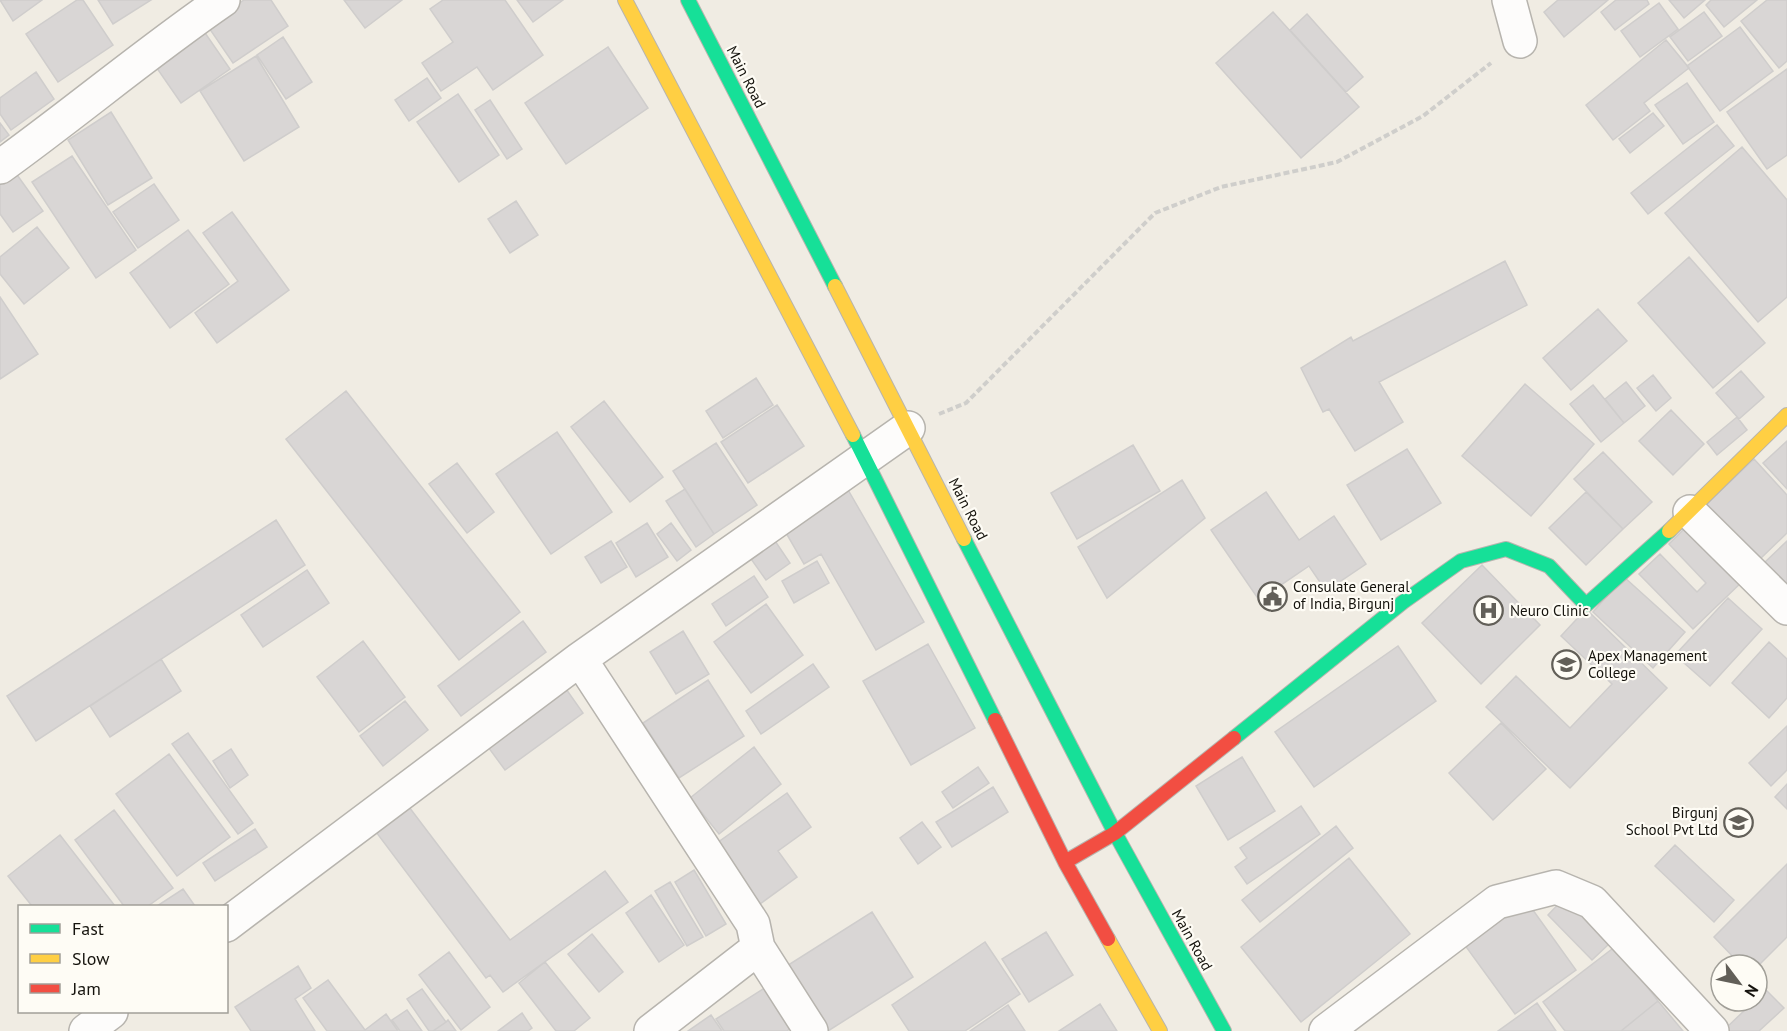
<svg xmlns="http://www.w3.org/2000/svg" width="1787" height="1031" font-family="'PT Sans',sans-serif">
  <rect width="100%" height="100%" fill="#f0ece3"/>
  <path fill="#d9d6d5" stroke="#cfcdcc" stroke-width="1.5" d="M0,0H42L13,21Z
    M77,0H83L113,45L58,82L26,34Z
    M98,0H151L113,24Z
    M244,0H271L288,26L233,63L207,25Z
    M344,0H402L365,28Z
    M443,0H505L543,55L493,90L477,67L441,91L422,63L453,42L430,9Z
    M517,0H563L533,22Z
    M1558,0H1608L1564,37L1544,12Z
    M1616,0H1647L1649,4L1615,30L1601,12Z
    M1669,0H1705L1684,18Z
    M1711,0H1757L1724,27L1706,5Z
    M1767,0H1787V61L1779,68L1741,21Z
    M1659,3L1678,29L1640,57L1621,31Z
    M1273,12L1359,107L1301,158L1216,63Z
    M1704,12L1722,36L1688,61L1670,37Z
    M1307,14L1363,77L1346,92L1290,30Z
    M1740,27L1773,71L1720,111L1687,66Z
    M203,30L230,69L181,103L154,64Z
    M283,37L312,82L286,99L257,55Z
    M1666,40L1689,68L1644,103L1650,111L1613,140L1586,105Z
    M608,47L648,108L566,164L525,103Z
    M256,56L299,127L244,161L200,91Z
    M1787,69V155L1767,169L1727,112Z
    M36,72L54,99L11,130L0,114V98Z
    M427,78L441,98L409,121L395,100Z
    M1687,83L1714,122L1683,144L1655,105Z
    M458,94L499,155L459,182L417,122Z
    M490,100L522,149L507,159L475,110Z
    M111,112L152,178L108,205L68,140Z
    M1653,113L1664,126L1630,153L1619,139Z
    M0,123L9,135L0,142Z
    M1717,125L1734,146L1648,214L1631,193Z
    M1742,147L1787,200V297L1758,322L1665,213Z
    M72,156L136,250L96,278L32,182Z
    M15,172L43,211L13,232L0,214V183Z
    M154,184L179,220L138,248L113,212Z
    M516,201L538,235L510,253L488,219Z
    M232,212L289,290L217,343L195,313L238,281L203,233Z
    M37,227L69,268L24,304L0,274V257Z
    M188,230L229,284L170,328L130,273Z
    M1689,257L1765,343L1713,388L1638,303Z
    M1505,261L1527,305L1379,382L1403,422L1355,451L1329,409L1323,412L1301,368L1351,337L1353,341Z
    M0,297L38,354L0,379Z
    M1598,309L1627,341L1571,390L1543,358Z
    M1741,371L1764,397L1739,419L1716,393Z
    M1653,375L1671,398L1656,411L1637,388Z
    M756,378L773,405L723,438L706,411Z
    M1626,382L1645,406L1624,423L1605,399Z
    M1525,384L1594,444L1531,516L1462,456Z
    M1593,385L1624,423L1601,442L1570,404Z
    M346,391L520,612L459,660L286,439Z
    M604,401L663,477L630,502L571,427Z
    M777,405L804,446L748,483L721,442Z
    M1671,410L1704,444L1673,475L1639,441Z
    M1737,417L1747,430L1717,455L1707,442Z
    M557,432L612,512L551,554L496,474Z
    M1787,441V489L1763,463Z
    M716,443L757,505L714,534L673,471Z
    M1133,445L1160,491L1077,539L1051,493Z
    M1407,449L1441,503L1381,540L1347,485Z
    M1603,452L1652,502L1623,529L1574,479Z
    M1754,459L1787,495V533L1758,561L1706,505Z
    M457,463L494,512L467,533L429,484Z
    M1182,480L1205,518L1107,598L1078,547Z
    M847,488L924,622L876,650L821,554L804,564L782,526Z
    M685,489L714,534L696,547L666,501Z
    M1266,492L1299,540L1334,516L1366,564L1326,591L1309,566L1259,600L1211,530Z
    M1586,492L1623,529L1586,565L1549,528Z
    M276,520L305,565L36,741L7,696Z
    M1692,521L1746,578L1693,629L1639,574L1660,554L1697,592L1706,583L1669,544Z
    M647,523L668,557L636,577L616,543Z
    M671,523L691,550L677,561L657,534Z
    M769,532L790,563L766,580L744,549Z
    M611,541L627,567L601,583L585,557Z
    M1787,541V588L1764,563Z
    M817,561L829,583L794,603L782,581Z
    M1482,565L1540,625L1481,684L1422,623Z
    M307,570L329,603L263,647L241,615Z
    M754,576L768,597L726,626L712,604Z
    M1624,577L1685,632L1653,668L1593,612Z
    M1728,598L1762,629L1710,686L1675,655Z
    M766,604L803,655L751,693L714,642Z
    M1586,609L1667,688L1570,788L1486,707L1516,676L1570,728L1612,684L1561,636Z
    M523,621L546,652L461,716L438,686Z
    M683,631L709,674L676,694L650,652Z
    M363,641L405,697L359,732L317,677Z
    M1769,642L1787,659V698L1769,718L1732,683Z
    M928,644L975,728L911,765L863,681Z
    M1398,646L1436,701L1314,787L1275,732Z
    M161,659L181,691L110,737L90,706Z
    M813,664L829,687L761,734L746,711Z
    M559,679L583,713L505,770L480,736Z
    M708,680L744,736L679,778L643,723Z
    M405,701L428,730L383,766L360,736Z
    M1501,723L1546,769L1493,820L1449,773Z
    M1787,726V770L1771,786L1749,763Z
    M188,733L253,823L238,834L172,744Z
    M754,747L781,784L719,834L690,798Z
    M231,749L248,775L230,788L213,761Z
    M169,754L230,837L177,876L116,794Z
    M1242,757L1275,811L1228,840L1196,786Z
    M978,767L989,783L953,808L942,792Z
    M1787,784V809L1775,797Z
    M993,787L1008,812L952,847L936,822Z
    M787,793L811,827L778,851L797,877L760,904L717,843Z
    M406,803L510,940L605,871L628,902L503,992L490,975L486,978L373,828Z
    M1301,806L1320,834L1247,884L1235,867L1247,858L1240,848Z
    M114,810L173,888L148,906H124L75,840Z
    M922,822L941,847L918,864L900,838Z
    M1336,826L1353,848L1260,922L1242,900Z
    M255,829L267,847L215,881L203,863Z
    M60,835L115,906H32L8,876Z
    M1675,845L1734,900L1714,922L1655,866Z
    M1349,858L1410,934L1301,1022L1241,947Z
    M1787,864V937L1757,967L1741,965L1714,937Z
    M694,870L726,924L706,936L675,882Z
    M670,882L703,937L687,946L655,891Z
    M183,889L195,906H157Z
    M651,895L684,945L659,962L626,913Z
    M1565,897L1610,943L1592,960L1548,915Z
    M1525,899L1576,970L1515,1014L1464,944Z
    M872,912L913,977L828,1031H822L782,969Z
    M1046,932L1073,975L1029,1002L1002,959Z
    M592,934L623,972L599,992L568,954Z
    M985,942L1020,994L965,1031H909L892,1005Z
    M1616,946L1658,1001L1621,1031H1565L1543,1002Z
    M449,952L490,1007L461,1030L419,975Z
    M545,962L590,1018L574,1031H556L519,983Z
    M298,966L311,988L295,999L315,1031H251L235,1007Z
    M328,980L365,1030L364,1031H327L303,998Z
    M766,987L792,1027L787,1031H724L716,1019Z
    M422,989L446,1022L433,1031H429L407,999Z
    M1766,990L1784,1008L1759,1031H1728L1726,1028Z
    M1658,1001L1683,1031H1621Z
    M1537,1003L1556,1031H1498Z
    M1100,1004L1117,1031H1059Z
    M1008,1005L1025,1031H970Z
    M407,1010L422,1031H400L392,1020Z
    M522,1013L532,1028L528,1031H498Z
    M386,1014L398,1031H364L365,1030Z
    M711,1015L722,1031H688Z
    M448,1020L456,1031H433L446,1022Z"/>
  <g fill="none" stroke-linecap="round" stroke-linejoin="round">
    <defs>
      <path id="street" d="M1509,0L1520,41
        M0,167C75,113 146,53 223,0
        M1690,512L1787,608
        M580,659L753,924L758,948L651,1031
        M226,925L580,659L908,428
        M758,948L811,1031
        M86,1031L111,1012
        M1326,1031L1497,902L1556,887L1592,902L1712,1031"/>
      <path id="fast" d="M688,0L835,286
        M853,435L995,720
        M964,539L1115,833L1224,1031
        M1234,738L1403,602L1461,561L1506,549L1549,566L1586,605L1669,531"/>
      <path id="slow" d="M625,0L853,435
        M835,286L964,539
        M1669,531L1787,415
        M1108,939L1160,1031"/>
      <path id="jam" d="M995,720L1065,862L1108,939
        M1065,862L1115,833L1234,738"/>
    </defs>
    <use href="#street" stroke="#b7b4ae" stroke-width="36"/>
    <use href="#fast" stroke="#b7b4ae" stroke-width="16"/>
    <use href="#slow" stroke="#b7b4ae" stroke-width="16"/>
    <use href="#jam" stroke="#b7b4ae" stroke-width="16"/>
    <path stroke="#cfcecb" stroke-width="4" stroke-dasharray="6 3" stroke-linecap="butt" d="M939,414L966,403L1155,213L1221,187L1337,162L1423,116L1491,63"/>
    <use href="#street" stroke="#fdfcfb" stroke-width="33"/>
    <use href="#fast" stroke="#16e098" stroke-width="14"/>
    <use href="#slow" stroke="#ffcf43" stroke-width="14"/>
    <use href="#jam" stroke="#f24e42" stroke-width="14"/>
  </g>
  <defs>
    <symbol id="civic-ring" viewBox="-11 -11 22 22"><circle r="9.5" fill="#fefcf5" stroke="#625f58" stroke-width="1.5"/><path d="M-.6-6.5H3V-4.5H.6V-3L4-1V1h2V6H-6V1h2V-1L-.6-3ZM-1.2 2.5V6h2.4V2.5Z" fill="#625f58"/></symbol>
    <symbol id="hospital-ring" viewBox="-11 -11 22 22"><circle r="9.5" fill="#fefcf5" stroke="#625f58" stroke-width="1.5"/><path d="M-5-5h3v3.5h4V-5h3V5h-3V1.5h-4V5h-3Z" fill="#625f58"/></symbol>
    <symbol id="school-ring" viewBox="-11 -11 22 22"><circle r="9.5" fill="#fefcf5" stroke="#625f58" stroke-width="1.5"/><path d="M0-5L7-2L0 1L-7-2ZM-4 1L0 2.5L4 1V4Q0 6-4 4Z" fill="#625f58"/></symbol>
  </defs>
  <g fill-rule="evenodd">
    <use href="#civic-ring" x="1256" y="580" width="33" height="33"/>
    <use href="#hospital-ring" x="1472" y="594" width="33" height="33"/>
    <use href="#school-ring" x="1550" y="648" width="33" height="33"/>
    <use href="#school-ring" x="1722" y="806" width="33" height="33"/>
  </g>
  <g text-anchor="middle" stroke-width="4.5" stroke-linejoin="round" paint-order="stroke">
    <g font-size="15" fill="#15130d" stroke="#fefcf5">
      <text transform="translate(746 77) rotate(63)" y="5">Main Road</text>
      <text transform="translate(968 509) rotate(63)" y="5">Main Road</text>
      <text transform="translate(1192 940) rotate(61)" y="5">Main Road</text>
    </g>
    <g font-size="15" fill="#15130d" stroke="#fefcf5" text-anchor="start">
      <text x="1293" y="592">Consulate General<tspan x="1293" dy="17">of India, Birgunj</tspan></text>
      <text x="1510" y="616">Neuro Clinic</text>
      <text x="1588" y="661">Apex Management<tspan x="1588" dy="17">College</tspan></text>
      <text x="1718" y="818" text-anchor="end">Birgunj<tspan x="1718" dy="17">School Pvt Ltd</tspan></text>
    </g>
  </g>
  <rect x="18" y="905" width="210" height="108" fill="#fefcf5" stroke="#a19f98" stroke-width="1.5"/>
  <rect x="30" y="924" width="30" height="9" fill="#16e098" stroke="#a19f98" stroke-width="1.5"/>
  <text x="72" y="935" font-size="18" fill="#15130d">Fast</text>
  <rect x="30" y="954" width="30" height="9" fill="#ffcf43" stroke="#a19f98" stroke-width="1.5"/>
  <text x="72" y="965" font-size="18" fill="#15130d">Slow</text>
  <rect x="30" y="984" width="30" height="9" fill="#f24e42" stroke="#a19f98" stroke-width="1.5"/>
  <text x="72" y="995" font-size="18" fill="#15130d">Jam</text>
  <g transform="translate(1739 983) rotate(122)"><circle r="28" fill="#fefcf5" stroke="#a19f98" stroke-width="1.5"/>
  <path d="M0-4.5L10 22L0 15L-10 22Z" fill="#625f58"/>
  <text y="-9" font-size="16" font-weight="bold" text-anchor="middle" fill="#15130d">N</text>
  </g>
</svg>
